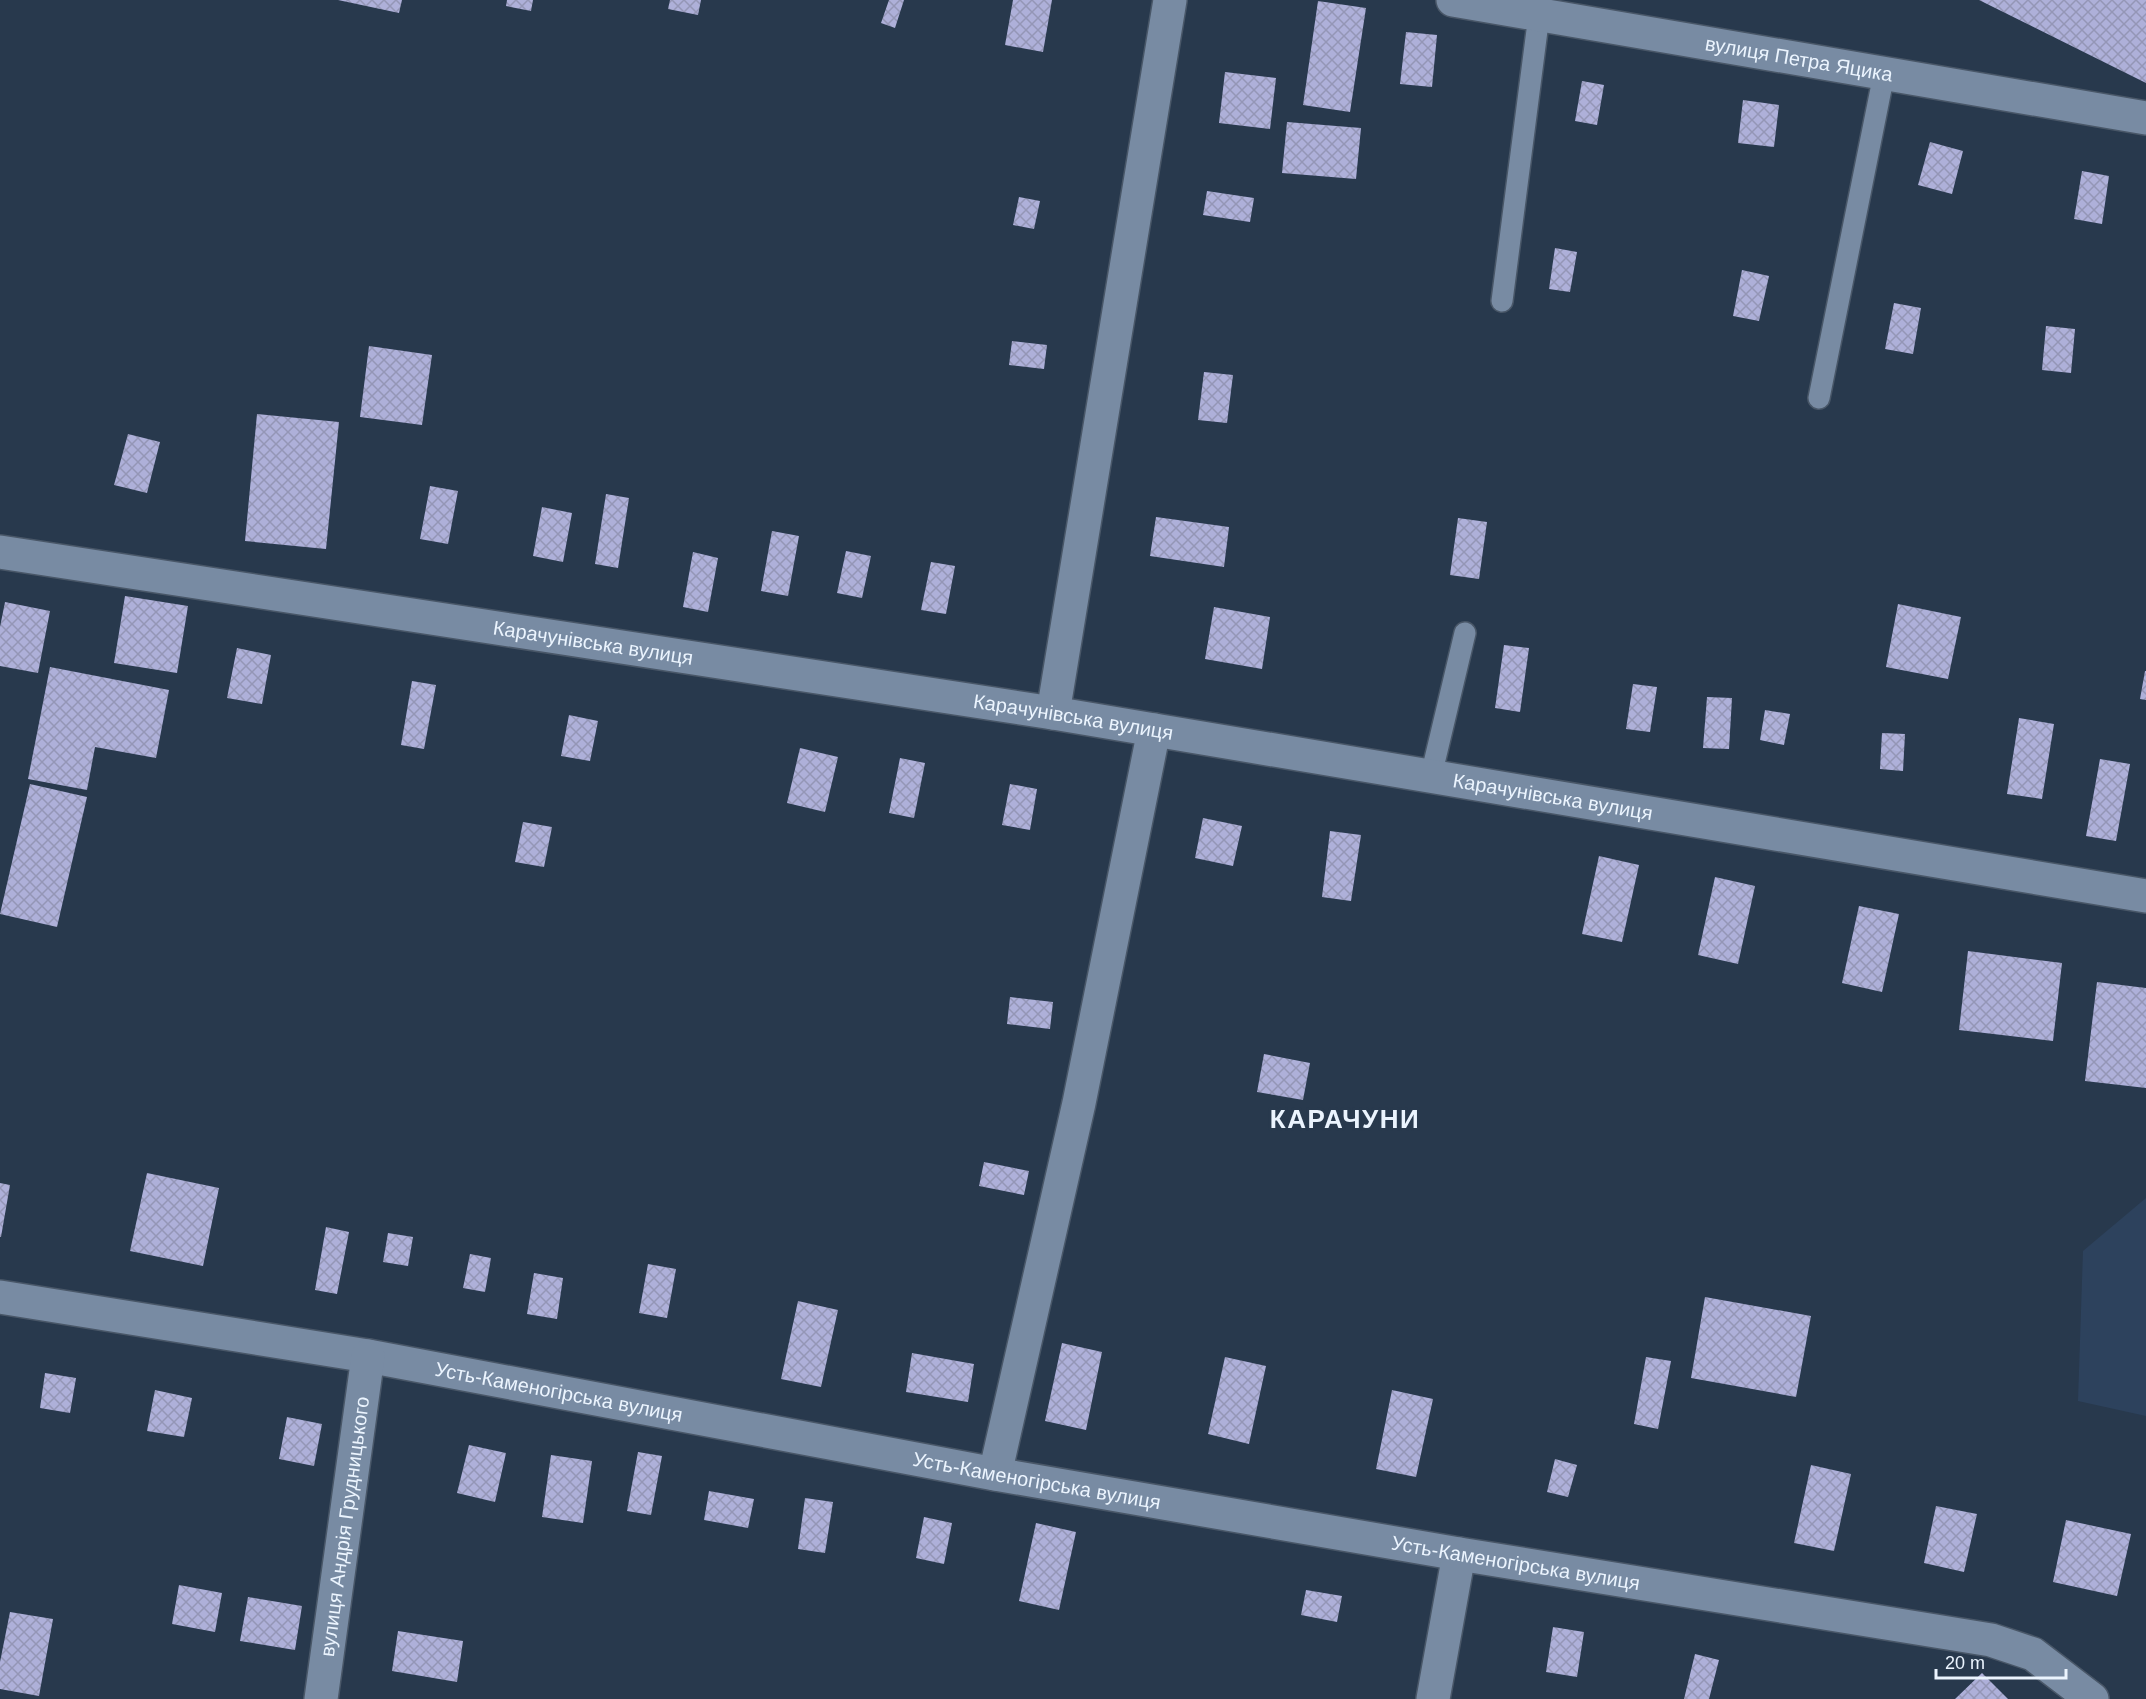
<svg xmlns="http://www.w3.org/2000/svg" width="2146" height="1699" font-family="Helvetica,sans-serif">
  <defs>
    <pattern id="building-cross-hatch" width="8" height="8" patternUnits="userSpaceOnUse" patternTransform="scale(1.5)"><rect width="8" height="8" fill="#aeb0d9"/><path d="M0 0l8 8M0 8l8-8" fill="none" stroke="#9496b6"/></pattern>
  </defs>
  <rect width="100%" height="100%" fill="#28394d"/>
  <path fill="#2d425d" d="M2146,1198V1416L2078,1401L2083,1251Z"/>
  <path fill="url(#building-cross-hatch)" d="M338,0H402L399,13Z
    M507,0H533L531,11L506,6Z
    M670,0H701L698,15L668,9Z
    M889,0H904L895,28L881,23Z
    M1013,0H1052L1043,52L1005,45Z
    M1979,0H2146V83Z
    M1318,1L1366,8L1350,112L1303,105Z
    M1406,32L1437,35L1432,87L1400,84Z
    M1225,72L1276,78L1270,129L1219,123Z
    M1582,81L1604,85L1597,125L1575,121Z
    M1743,100L1779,105L1774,147L1738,143Z
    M1287,122L1361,128L1356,179L1282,173Z
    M1930,142L1963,151L1952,194L1918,185Z
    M2082,171L2109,176L2102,224L2074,219Z
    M1207,191L1254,198L1250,222L1203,215Z
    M1019,197L1040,201L1034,229L1013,225Z
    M1555,248L1577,252L1570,292L1549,289Z
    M1742,270L1769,276L1759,321L1733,316Z
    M1894,303L1921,308L1913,354L1885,349Z
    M2046,326L2075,329L2071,373L2042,370Z
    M1012,341L1047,345L1044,369L1009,365Z
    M369,346L432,355L422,425L360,417Z
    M1204,372L1233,375L1227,423L1198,420Z
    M257,414L339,422L326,549L245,541Z
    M128,434L160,442L147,493L114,485Z
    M430,486L458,491L448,544L420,539Z
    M606,494L629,498L618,568L595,564Z
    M542,507L572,513L563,562L533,556Z
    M1156,517L1229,527L1224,567L1150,556Z
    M1458,518L1487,522L1479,579L1450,575Z
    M772,531L799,536L788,596L761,591Z
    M846,551L871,556L862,598L837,593Z
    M693,552L718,558L708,612L683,607Z
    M931,562L955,566L946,614L921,610Z
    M125,596L188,606L177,673L114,663Z
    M5,602L50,611L38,673L0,666V627Z
    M1898,604L1961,617L1948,679L1886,667Z
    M1214,607L1270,617L1262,669L1205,659Z
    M1504,645L1529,648L1520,712L1495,708Z
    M237,648L271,655L262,704L227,698Z
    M50,667L169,690L156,758L95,747L87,790L28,779Z
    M2145,671H2146V700L2140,699Z
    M412,681L436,685L424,749L401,745Z
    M1633,684L1657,687L1650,732L1626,729Z
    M1707,697L1732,698L1729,749L1703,748Z
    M1765,710L1790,714L1784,745L1760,740Z
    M569,715L598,721L590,761L561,756Z
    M2019,718L2054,724L2042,799L2007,794Z
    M1882,733L1905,734L1903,771L1880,769Z
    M800,748L838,757L825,812L787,803Z
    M900,758L925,763L914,818L889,813Z
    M2100,759L2130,764L2116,841L2086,836Z
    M30,784L87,797L57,927L0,914Z
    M1010,784L1037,789L1030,830L1002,825Z
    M1203,818L1242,826L1233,866L1195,858Z
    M523,822L552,827L544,867L515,862Z
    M1330,831L1361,835L1351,901L1322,897Z
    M1599,856L1639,865L1622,942L1582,934Z
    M1715,877L1755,886L1738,964L1698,955Z
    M1859,906L1899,914L1882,992L1842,983Z
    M1968,951L2062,963L2053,1041L1959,1030Z
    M2097,982L2146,988V1088L2085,1081Z
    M1010,997L1053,1002L1050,1029L1007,1024Z
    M1264,1054L1310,1063L1303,1100L1257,1092Z
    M984,1162L1029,1171L1024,1195L979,1186Z
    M147,1173L219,1188L203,1266L130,1251Z
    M0,1183L10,1185L1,1237H0Z
    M326,1227L349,1232L337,1294L315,1290Z
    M388,1233L413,1237L408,1266L383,1262Z
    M470,1254L491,1258L485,1292L463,1288Z
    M648,1264L676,1269L667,1318L639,1313Z
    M534,1273L563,1278L557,1319L527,1314Z
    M1705,1297L1811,1316L1796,1397L1691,1378Z
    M798,1301L838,1310L821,1387L781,1379Z
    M1062,1343L1102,1352L1086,1430L1045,1421Z
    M912,1353L974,1364L968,1402L906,1392Z
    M1225,1357L1266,1366L1249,1444L1208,1434Z
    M1646,1357L1671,1361L1658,1429L1634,1424Z
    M45,1373L76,1378L70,1413L40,1408Z
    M155,1390L192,1398L184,1437L147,1431Z
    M1392,1390L1433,1399L1416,1477L1376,1469Z
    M287,1417L322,1424L314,1466L279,1459Z
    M469,1445L506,1453L495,1502L457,1493Z
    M638,1452L662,1456L651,1515L627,1511Z
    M551,1455L592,1461L583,1523L542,1517Z
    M1555,1459L1577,1465L1568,1497L1547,1492Z
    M1811,1465L1851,1474L1834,1551L1794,1543Z
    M709,1491L754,1499L748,1528L704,1520Z
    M805,1498L833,1502L825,1553L798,1549Z
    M1936,1506L1977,1514L1964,1572L1924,1563Z
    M924,1517L952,1523L944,1564L916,1558Z
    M2066,1520L2131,1534L2117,1596L2053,1582Z
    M1036,1523L1076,1532L1059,1610L1019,1601Z
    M179,1585L222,1593L215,1632L172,1624Z
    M1306,1590L1342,1596L1337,1622L1301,1615Z
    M248,1597L302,1606L295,1650L240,1641Z
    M10,1612L53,1619L39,1696L0,1689V1662Z
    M1553,1627L1584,1632L1577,1677L1546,1672Z
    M398,1631L463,1641L457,1682L392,1671Z
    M1695,1654L1719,1660L1709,1699H1684Z
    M1982,1673L2008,1699H1955Z"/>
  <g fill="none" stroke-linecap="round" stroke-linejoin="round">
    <defs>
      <path id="lane" d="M1502,301L1539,15
        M1819,398L1884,74
        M1431,776L1465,633"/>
      <g id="street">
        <path id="s1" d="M1453,0L2146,118"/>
        <path id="s2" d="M0,552L1053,713L2146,896"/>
        <path d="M1053,713L1170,0"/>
        <path id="s3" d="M0,1297L368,1356L995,1474L1459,1554L1991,1640L2033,1654L2092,1699"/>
        <path d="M995,1474L1079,1103L1154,730"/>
        <path id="s4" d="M321,1699L368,1356"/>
        <path d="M1433,1699L1459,1554"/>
      </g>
    </defs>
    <use href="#lane" stroke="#495768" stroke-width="24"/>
    <use href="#street" stroke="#495768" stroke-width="36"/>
    <use href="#lane" stroke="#788ba3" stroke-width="21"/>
    <use href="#street" stroke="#788ba3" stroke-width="33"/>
  </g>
  <g text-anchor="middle" stroke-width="6" stroke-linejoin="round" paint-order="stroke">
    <g font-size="20" fill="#ebf4fe" stroke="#28394d">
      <text dy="7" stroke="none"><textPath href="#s1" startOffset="351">вулиця Петра Яцика</textPath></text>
      <text dy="7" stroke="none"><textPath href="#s2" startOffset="600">Карачунівська вулиця</textPath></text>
      <text dy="7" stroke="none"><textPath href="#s2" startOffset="1086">Карачунівська вулиця</textPath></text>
      <text dy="7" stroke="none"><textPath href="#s2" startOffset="1572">Карачунівська вулиця</textPath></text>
      <text dy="7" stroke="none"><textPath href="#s3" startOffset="567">Усть-Каменогірська вулиця</textPath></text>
      <text dy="7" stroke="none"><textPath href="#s3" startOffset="1053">Усть-Каменогірська вулиця</textPath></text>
      <text dy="7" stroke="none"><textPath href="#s4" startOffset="174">вулиця Андрія Грудницького</textPath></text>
      <text dy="7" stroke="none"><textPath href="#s3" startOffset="1539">Усть-Каменогірська вулиця</textPath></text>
    </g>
    <g font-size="26" font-weight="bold" letter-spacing="1.5" fill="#ebf4fe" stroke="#28394d">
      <text x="1345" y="1128">КАРАЧУНИ</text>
    </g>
  </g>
  <path d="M1936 1669v9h130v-9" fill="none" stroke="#ebf4fe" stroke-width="3"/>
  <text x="1945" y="1669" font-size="18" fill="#ebf4fe" stroke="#28394d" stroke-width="4.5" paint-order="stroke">20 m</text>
</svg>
